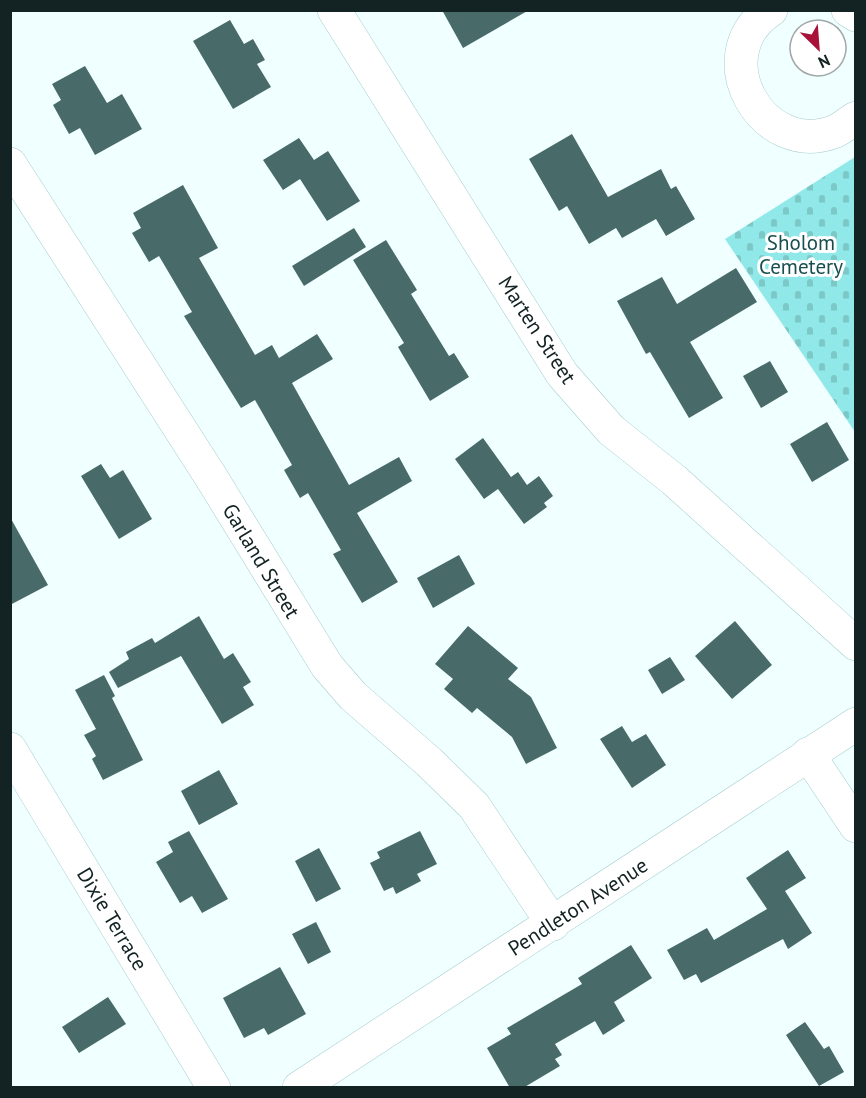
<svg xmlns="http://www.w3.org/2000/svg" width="866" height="1098" font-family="'PT Sans',sans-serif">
  <defs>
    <pattern id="cemetery-stones" width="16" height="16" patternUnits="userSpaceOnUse" patternTransform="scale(1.5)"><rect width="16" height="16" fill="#90e9e8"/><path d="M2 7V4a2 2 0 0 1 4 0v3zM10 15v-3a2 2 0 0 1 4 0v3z" fill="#7bc8c7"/></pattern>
  </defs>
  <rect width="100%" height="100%" fill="#f0ffff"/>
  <path fill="url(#cemetery-stones)" d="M855,157V432L725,239Z"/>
  <path fill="#486b6a" d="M442,10H529L463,48Z
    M230,20L244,44L253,39L265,60L257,64L271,87L233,109L193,41Z
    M85,66L107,103L122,94L142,129L95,155L80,128L69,134L53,105L61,100L52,84Z
    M572,134L608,197L661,169L671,189L676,186L695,219L666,236L656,219L622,238L616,228L589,244L567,206L559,211L529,159Z
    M299,138L314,160L328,151L360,201L327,221L300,179L283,190L263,160Z
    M183,185L218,248L199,258L255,355L272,345L279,358L317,334L333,359L292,383L349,485L399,457L412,481L357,513L398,582L362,603L333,554L341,550L308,493L300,498L284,470L292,465L255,400L241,408L184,316L192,312L159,256L149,262L132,233L141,228L133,213Z
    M354,228L366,247L304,286L292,266Z
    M386,240L417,290L411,294L449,356L454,353L469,377L430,401L398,347L404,343L353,260Z
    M736,268L757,302L690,342L723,398L689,418L650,352L646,354L617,301L662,277L677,304Z
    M770,361L788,392L761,408L743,376Z
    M827,422L849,460L812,482L790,444Z
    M483,438L511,477L518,472L527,485L539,476L553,496L544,503L547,507L524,524L498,489L484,499L455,459Z
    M101,464L110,478L123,470L152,519L119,539L81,476Z
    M10,517L48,585L10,605Z
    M459,555L475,584L433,608L417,578Z
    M199,616L224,659L233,653L251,682L243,687L254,705L222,724L181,656L118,688L109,672L129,659L126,652L152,638L155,643Z
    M735,621L772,665L732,699L695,656Z
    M468,626L518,668L508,679L531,697L557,748L526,764L512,737L477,708L472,713L444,689L453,679L435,664Z
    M670,657L685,680L662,694L648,670Z
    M104,675L115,696L112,698L143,760L103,780L92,759L96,756L84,735L96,729L75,690Z
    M622,726L632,742L646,734L666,765L632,788L600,739Z
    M219,770L238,804L199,825L181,791Z
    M189,831L228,899L202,913L192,896L180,903L156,862L173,852L168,842Z
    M420,831L437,864L417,874L421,881L396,894L393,887L384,891L370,863L380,858L377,852Z
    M319,848L341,889L316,902L295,861Z
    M788,850L806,878L785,891L812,933L788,949L783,939L701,983L696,974L684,980L667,950L707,928L714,940L767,909L746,878Z
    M316,922L331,952L308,964L292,934Z
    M631,945L652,978L614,1002L625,1021L603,1035L595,1021L555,1044L562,1055L555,1059L560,1066L523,1088H510L487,1048L511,1034L507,1028L582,984L578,978Z
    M280,967L306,1014L268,1035L264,1028L244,1038L223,998Z
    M108,997L126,1024L79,1053L62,1027Z
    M805,1022L824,1049L829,1046L844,1072L819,1086L786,1035Z"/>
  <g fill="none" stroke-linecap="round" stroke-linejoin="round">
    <defs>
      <path id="street" d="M334,10L562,374L611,430L674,480L856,644
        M771,10C703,54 762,161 836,131C842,128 849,122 856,118
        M848,10L856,15
        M10,164L211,477L327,666L353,696L429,762L474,806L553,924
        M10,749L214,1088
        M808,754L856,826"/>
      <path id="secondary" d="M299,1088L856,724"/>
    </defs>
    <use href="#street" stroke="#a7cdcd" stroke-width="34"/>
    <use href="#secondary" stroke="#a7cdcd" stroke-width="34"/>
    <use href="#street" stroke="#fff" stroke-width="33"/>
    <use href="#secondary" stroke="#fff" stroke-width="33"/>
  </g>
  <g text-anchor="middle" stroke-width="6" stroke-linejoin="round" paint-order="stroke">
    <g font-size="21" fill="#174e4e" stroke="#fff">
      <text x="801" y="250">Sholom<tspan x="801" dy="24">Cemetery</tspan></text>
    </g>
    <g font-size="21" fill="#132222" stroke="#fff">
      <text transform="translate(537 330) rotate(57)" y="7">Marten Street</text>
      <text transform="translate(261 561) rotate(59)" y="7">Garland Street</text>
      <text transform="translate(578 907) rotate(-33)" y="7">Pendleton Avenue</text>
      <text transform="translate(112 919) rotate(59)" y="7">Dixie Terrace</text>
    </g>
  </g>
  <rect width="866" height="1098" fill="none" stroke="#132222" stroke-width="24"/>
  <g transform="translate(818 48) rotate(155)"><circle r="28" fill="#ffffff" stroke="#a1a7a7" stroke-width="1.5"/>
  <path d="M0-4.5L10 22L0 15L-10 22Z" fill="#a91238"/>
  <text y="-9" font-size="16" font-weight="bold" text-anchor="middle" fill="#132222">N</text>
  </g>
</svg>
